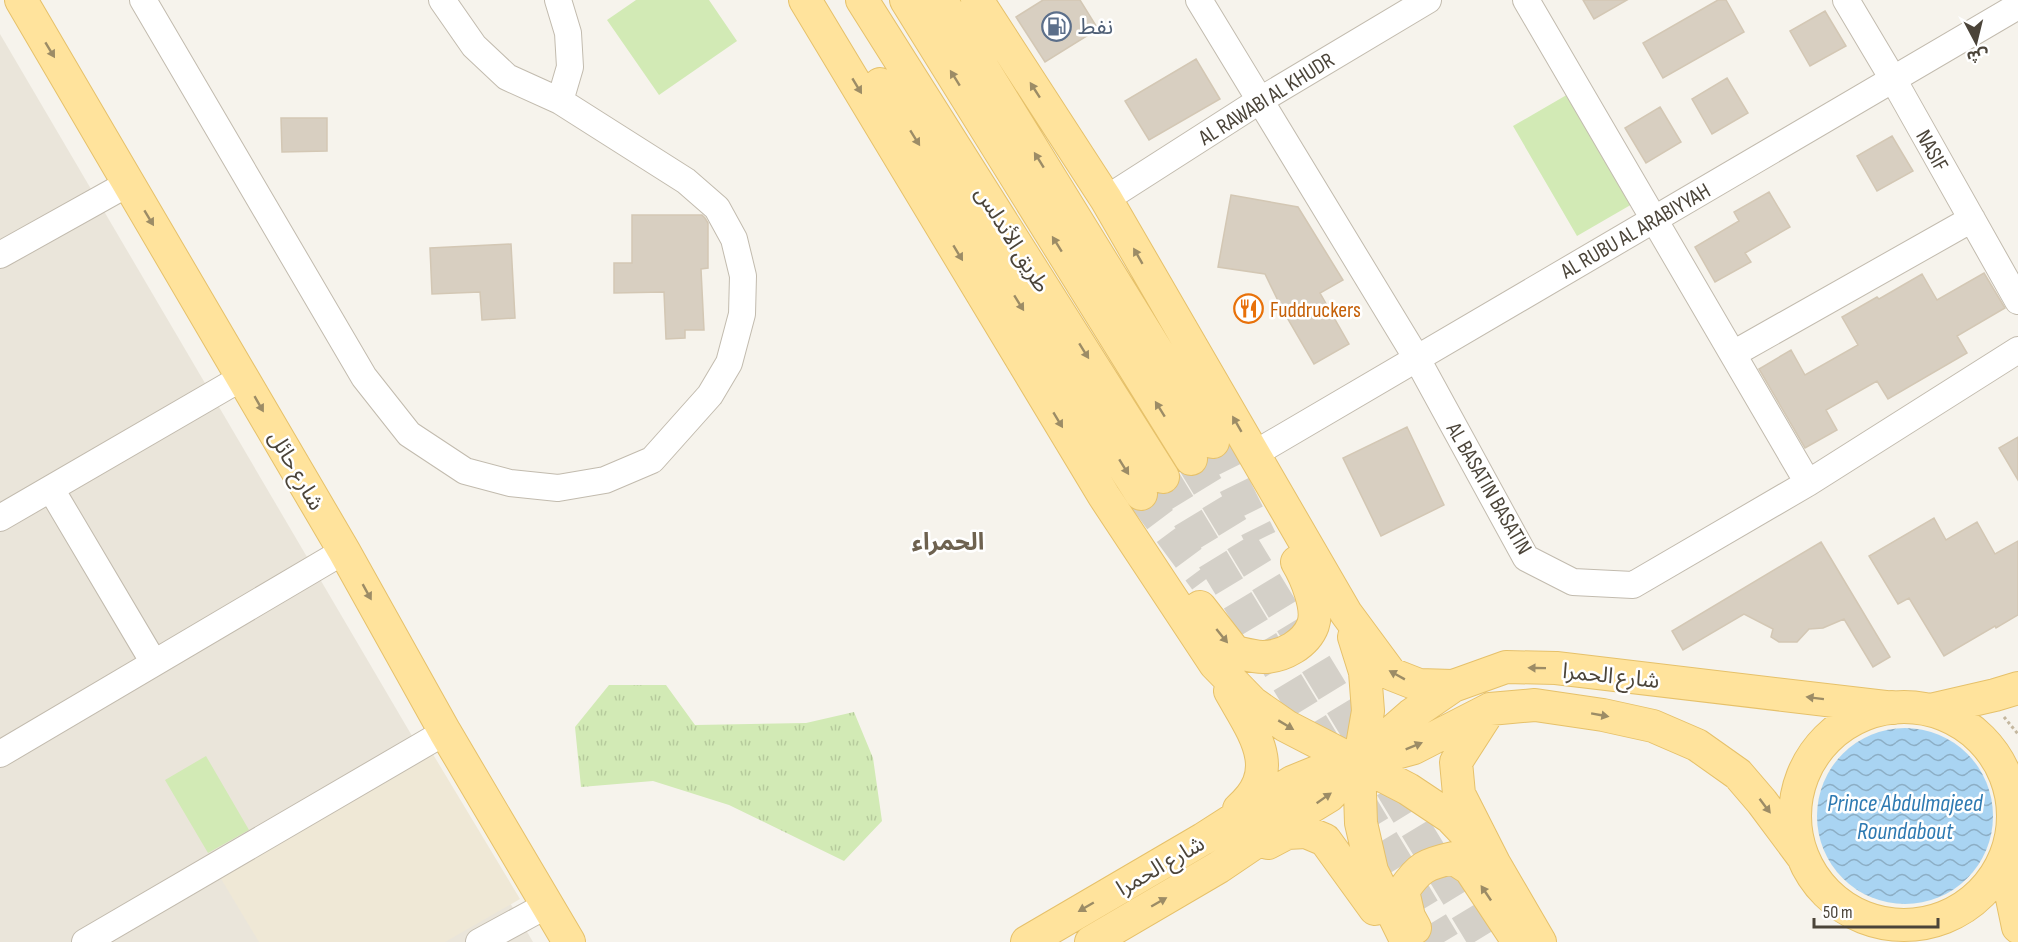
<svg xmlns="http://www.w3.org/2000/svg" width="2018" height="942" font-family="'Sofia Sans Condensed','Noto Sans Arabic',sans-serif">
  <defs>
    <pattern id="grass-tufts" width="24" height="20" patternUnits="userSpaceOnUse" patternTransform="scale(1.5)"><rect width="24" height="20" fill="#d2eab5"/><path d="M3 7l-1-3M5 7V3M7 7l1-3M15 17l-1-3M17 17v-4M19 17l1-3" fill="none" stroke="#b6ca9c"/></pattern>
    <pattern id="water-waves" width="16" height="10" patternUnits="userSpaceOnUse" patternTransform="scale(1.5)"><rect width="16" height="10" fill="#a9d4f2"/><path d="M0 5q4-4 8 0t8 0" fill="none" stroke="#8caec5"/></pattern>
  </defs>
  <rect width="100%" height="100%" fill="#f6f3ec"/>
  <path fill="#eae5da" d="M0,34L533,942H0Z"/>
  <path fill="#efe8d6" d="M431,751L520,899L445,942H259L220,877Z"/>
  <path fill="url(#grass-tufts)" d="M609,685H666L695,725L806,723L854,712L873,758L882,821L844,861L729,805L653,781L581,787L575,727Z"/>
  <path fill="#d2eab5" d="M636,0H709L737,41L659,95L607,20Z
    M1570,93L1634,203L1577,236L1513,126Z
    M206,756L249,830L208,853L165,780Z"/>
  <path fill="url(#water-waves)" d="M1817 816a88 88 0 1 1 176 0a88 88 0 1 1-176 0Z"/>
  <path fill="#d8cfc1" stroke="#d3c7b4" stroke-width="1.5" d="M1043,0H1080L1098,29L1045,62L1016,17Z
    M1583,0H1627L1594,19Z
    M1718,0H1726L1744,32L1663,78L1643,43Z
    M1825,11L1846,46L1810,66L1790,31Z
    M1196,59L1220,99L1149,140L1125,101Z
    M1727,78L1748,113L1712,134L1692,99Z
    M1660,107L1681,142L1646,163L1625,128Z
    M281,118H327V151L282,152Z
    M1892,136L1913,171L1877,191L1857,156Z
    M1769,192L1790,227L1745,253L1751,262L1715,282L1695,247L1739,221L1734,212Z
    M1231,195L1298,207L1343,280L1320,293L1349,344L1314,364L1282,309L1265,274L1218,267Z
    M632,215H702L705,218L708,223V268L701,269L704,330H685V338L666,339L664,292L614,293V263H632Z
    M511,244L515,318L482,320L480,292L432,294L430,248Z
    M1984,273L2005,308L1957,336L1967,353L1888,399L1877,381L1826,410L1837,430L1805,448L1759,369L1791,350L1805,375L1858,345L1842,317L1877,297L1879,299L1922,274L1937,300Z
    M1407,427L1444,505L1381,536L1343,458Z
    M2018,437V480L1999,448Z
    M1934,518L1946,540L1977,522L1995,554L2018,541V615L1996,628L1995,626L1944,656L1909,598L1898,604L1869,556Z
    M1821,542L1890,657L1873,667L1844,619L1823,628L1809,629L1797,642H1779L1771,637L1773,629L1744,614L1683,650L1672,631Z"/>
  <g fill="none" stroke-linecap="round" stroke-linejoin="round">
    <path stroke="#d4d0c8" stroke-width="32" stroke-dasharray="32 16" stroke-linecap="butt" d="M1213,442L1261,539
      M1191,459L1485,942
      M1163,477L1332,756
      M1141,494L1205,580
      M1358,799L1444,942"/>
    <defs>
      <path id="minor" d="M143,0L364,377L409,434L465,471L510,483L558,488L605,480L652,460L710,395L729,363L742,314L743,276L734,239L717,208L686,181L560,101L507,77L474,46L442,0
        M558,0L568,33L570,67L560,101
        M1199,0L1416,357L1526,558L1573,582L1633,585L1808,483L2018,350
        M1526,0L1808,483
        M1846,0L1893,79L2018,301
        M1106,199L1259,101L1428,0
        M0,255L129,183
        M1733,354L1972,219
        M1254,454L2018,6
        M51,489L154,663
        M0,518L243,377
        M0,754L344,551
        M85,942L445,732
        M479,942L547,905"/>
      <path id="major" d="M21,0L344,551L445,732L569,942
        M805,0L1104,496L1215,664L1253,703L1286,726L1408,789L1450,817L1494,863
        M862,0L1163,477
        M906,0L1191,459
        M941,0L1213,442
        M977,0L1106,199L1346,613L1391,674L1419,685L1453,686
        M880,84L1141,494
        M1200,607L1235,652C1244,654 1254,657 1263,657C1283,657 1306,644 1313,625C1319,608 1306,577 1297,562
        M1354,637L1365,672L1368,711L1359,763L1361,823L1372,871L1407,942
        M1230,691C1253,732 1284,770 1239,809
        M1795 816a109 109 0 1 1 218 0a109 109 0 1 1-218 0Z
        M1490,709L1456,762L1459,794L1494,863L1540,942
        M1930,710L1995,695L2018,688
        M1268,843L1287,833L1306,832L1325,840L1375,909
        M2004,860L2018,927
        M1415,928L1409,917L1403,891C1419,867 1426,864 1453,858L1470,869L1513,934
        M1027,942L1203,839L1292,782L1319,771L1359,763L1414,748L1490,709L1535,705L1603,715L1653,726L1697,745L1738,774L1762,802L1803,857
        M1091,942L1219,867L1278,827L1329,796L1380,742L1411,715L1453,686L1506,667L1556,668L1894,708"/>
    </defs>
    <use href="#minor" stroke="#c2bbae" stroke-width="28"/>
    <use href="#major" stroke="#e6c16a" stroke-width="34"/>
    <path stroke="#c4b79f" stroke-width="3" stroke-dasharray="3 3" stroke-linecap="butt" d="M2004,717L2018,734"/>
    <use href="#minor" stroke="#fff" stroke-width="26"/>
    <use href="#major" stroke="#ffe39c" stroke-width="32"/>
  </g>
  <defs><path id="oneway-solid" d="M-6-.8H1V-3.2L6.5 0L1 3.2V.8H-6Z" transform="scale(1.5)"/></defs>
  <g fill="#9c8c66">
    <use href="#oneway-solid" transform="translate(50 50) rotate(59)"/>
    <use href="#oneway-solid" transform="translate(955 78) rotate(-122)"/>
    <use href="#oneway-solid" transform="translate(857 86) rotate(59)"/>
    <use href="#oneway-solid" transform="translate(1035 90) rotate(-123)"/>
    <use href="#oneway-solid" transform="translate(915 138) rotate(58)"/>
    <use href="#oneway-solid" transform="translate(1039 160) rotate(-122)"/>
    <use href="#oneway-solid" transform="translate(149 218) rotate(59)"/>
    <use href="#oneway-solid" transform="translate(1057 244) rotate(-122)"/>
    <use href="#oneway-solid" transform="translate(958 253) rotate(59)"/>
    <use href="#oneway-solid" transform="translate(1138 256) rotate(-120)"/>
    <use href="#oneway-solid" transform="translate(1019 303) rotate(58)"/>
    <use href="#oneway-solid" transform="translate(1084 351) rotate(58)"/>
    <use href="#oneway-solid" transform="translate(259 404) rotate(60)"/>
    <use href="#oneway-solid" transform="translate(1160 409) rotate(-122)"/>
    <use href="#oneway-solid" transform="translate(1058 420) rotate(59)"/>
    <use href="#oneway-solid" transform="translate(1237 424) rotate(-120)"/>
    <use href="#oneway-solid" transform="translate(1124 467) rotate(58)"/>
    <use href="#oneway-solid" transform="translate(367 592) rotate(61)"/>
    <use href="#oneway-solid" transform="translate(1222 636) rotate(51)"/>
    <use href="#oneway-solid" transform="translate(1537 668) rotate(-179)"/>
    <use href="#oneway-solid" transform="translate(1397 675) rotate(-151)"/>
    <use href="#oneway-solid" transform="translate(1815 698) rotate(-173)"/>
    <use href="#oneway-solid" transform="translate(1600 715) rotate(10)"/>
    <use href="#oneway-solid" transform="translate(1286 725) rotate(31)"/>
    <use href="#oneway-solid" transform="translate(1414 746) rotate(-22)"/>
    <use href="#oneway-solid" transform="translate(1324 798) rotate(-35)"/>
    <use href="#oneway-solid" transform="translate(1765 806) rotate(53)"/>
    <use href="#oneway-solid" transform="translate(1486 893) rotate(-124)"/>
    <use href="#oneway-solid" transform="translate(1159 902) rotate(-30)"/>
    <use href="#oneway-solid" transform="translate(1086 907) rotate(150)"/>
  </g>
  <defs>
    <symbol id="fuel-ring" viewBox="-11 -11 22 22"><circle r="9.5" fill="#fff" stroke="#5c6f8a" stroke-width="1.5"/><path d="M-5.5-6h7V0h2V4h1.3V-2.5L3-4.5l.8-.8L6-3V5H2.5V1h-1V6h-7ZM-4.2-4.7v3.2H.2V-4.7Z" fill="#5c6f8a"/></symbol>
    <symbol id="restaurant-ring" viewBox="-11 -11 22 22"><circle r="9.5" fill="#fff" stroke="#e8710a" stroke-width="1.5"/><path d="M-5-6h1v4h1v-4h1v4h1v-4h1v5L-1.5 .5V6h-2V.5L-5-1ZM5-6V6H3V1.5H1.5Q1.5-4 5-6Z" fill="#e8710a"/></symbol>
  </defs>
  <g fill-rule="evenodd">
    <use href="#fuel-ring" x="1040" y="10" width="33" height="33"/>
    <use href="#restaurant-ring" x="1232" y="292" width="33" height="33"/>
  </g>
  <g text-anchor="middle" stroke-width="5" stroke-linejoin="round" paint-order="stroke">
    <g font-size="22" fill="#4e5e75" stroke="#fff" text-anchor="start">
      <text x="1078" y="34">نفط</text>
    </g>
    <g font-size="22" fill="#4b4439" stroke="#fff">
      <text transform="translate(1266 98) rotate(-32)" y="8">AL RAWABI AL KHUDR</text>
      <text transform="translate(1933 150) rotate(61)" y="8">NASIF</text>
      <text transform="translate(1635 230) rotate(-30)" y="8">AL RUBU AL ARABIYYAH</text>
      <text transform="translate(1013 239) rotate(58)" y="8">طريق الأندلس</text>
      <text transform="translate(297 470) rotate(60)" y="8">شارع حائل</text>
      <text transform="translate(1490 488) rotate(60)" y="8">AL BASATIN BASATIN</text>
      <text transform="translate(1611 675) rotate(6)" y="8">شارع الحمرا</text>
      <text transform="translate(1160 865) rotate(-30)" y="8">شارع الحمرا</text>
    </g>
    <g font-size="22" fill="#c56008" stroke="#fff" text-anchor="start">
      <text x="1270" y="317">Fuddruckers</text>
    </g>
    <g font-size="24" font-weight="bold" fill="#6e6250" stroke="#fff">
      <text x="948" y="550">الحمراء</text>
    </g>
    <g font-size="24" font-style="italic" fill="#2e7ab2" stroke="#fff">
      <text x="1905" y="811">Prince Abdulmajeed<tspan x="1905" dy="28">Roundabout</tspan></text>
    </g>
  </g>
  <g transform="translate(1976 42) rotate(173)" stroke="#ffffff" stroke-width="4.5" paint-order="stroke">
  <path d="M0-4.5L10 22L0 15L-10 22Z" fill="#4b4439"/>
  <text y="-9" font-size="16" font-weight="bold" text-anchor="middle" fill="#4b4439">ش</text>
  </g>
  <path d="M1814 918v9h124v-9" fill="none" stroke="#4b4439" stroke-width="3"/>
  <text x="1823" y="918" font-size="18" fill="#4b4439" stroke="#ffffff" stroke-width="4.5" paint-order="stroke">50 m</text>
</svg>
